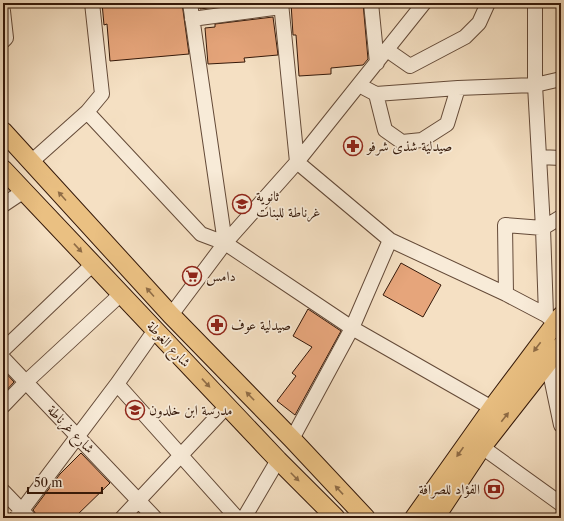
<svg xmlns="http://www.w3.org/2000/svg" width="564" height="521" font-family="'Libre Caslon Text',Amiri,serif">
  <rect width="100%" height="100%" fill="#f5e0c3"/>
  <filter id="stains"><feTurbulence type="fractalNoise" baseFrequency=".005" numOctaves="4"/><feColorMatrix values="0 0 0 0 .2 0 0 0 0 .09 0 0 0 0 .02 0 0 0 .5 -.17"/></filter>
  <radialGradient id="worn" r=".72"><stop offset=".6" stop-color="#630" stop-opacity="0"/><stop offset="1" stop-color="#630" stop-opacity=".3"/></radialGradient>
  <path fill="#e6a57b" stroke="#341809" d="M102,3H150V5L182,3L189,54L110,61L107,24L104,25Z
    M199,3H247L200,9Z
    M291,3H363L368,59L363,65L331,68V74L299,76L296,35H293Z
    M273,17L278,55L244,58L245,62L208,64L205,28L215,27V24Z
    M401,263L441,285L423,317L383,295Z
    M308,309L341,331L295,415L277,401L296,376L292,373L312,347L293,336Z
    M3,370L14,382L3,394Z
    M81,453L110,483L74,518H39L33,510L60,474Z"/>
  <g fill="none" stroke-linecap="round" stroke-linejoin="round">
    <defs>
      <path id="minor" d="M190,3L225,243L352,328L492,408
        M281,3L297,162L424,3
        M371,3L377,63
        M535,3V85L543,228L546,315
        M3,11L6,38L3,41
        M192,19L281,7
        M387,50L410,66L465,37L479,23L488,3
        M359,85L376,94L458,88L535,85L561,79
        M376,94L385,130L402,142L422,140L447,124L458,88
        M87,112L201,234L225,243
        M539,157L561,158
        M31,162L87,112L102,94L92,3
        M3,205L24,191
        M506,294L505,225L543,228L561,217
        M171,315L225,243L297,162L390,240
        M155,330L117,384L237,518
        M3,350L93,264
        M3,358L155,518
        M548,363L561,425
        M3,406L26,382L121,294
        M292,439L352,328L390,240L506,294L546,315L556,323
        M482,447L561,504
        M3,491L29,518
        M16,518L117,384
        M122,518L227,406
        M244,518L278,460"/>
      <path id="major" d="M3,131L171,315L292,439L366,518
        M3,169L278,460L336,518
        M414,518L492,408L561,316
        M435,518L482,447L561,346"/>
    </defs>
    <use href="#minor" stroke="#644a38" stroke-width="16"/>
    <use href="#major" stroke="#341809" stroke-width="20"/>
    <use href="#minor" stroke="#f8ebd8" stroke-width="14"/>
    <use href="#major" stroke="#eac082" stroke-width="18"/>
  </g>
  <defs><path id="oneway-solid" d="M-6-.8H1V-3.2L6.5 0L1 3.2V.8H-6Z"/></defs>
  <g fill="#8f6c46">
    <use href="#oneway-solid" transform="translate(62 196) rotate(-132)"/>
    <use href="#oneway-solid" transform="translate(78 248) rotate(47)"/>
    <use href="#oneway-solid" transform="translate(150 292) rotate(-132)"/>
    <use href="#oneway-solid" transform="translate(537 347) rotate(127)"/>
    <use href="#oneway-solid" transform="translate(206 383) rotate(47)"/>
    <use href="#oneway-solid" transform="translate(250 396) rotate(-134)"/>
    <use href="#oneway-solid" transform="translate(505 417) rotate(-52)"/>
    <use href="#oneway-solid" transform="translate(460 452) rotate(125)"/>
    <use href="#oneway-solid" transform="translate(295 477) rotate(45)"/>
    <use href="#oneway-solid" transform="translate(339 490) rotate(-133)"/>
  </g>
  <defs>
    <symbol id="pharmacy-ring" viewBox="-11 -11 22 22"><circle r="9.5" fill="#f8ebd8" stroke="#8f2418" stroke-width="1.5"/><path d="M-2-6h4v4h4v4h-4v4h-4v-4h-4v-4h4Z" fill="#8f2418"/></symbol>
    <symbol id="school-ring" viewBox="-11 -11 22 22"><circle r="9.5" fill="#f8ebd8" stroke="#8f2418" stroke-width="1.5"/><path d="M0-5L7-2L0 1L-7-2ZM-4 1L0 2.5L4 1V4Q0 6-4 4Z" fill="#8f2418"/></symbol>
    <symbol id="supermarket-ring" viewBox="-11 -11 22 22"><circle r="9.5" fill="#f8ebd8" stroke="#8f2418" stroke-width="1.5"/><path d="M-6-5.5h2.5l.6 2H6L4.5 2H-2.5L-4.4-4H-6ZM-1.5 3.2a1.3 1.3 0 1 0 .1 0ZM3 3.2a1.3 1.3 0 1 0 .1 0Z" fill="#8f2418"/></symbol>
    <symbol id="bank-ring" viewBox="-11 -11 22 22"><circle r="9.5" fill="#f8ebd8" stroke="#8f2418" stroke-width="1.5"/><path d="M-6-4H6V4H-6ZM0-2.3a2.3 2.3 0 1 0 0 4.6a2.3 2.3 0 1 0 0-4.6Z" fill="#8f2418"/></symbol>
  </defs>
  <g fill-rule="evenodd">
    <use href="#pharmacy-ring" x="342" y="135" width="22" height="22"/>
    <use href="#school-ring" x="231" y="193" width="22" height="22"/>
    <use href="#supermarket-ring" x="181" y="265" width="22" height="22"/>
    <use href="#pharmacy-ring" x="206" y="314" width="22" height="22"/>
    <use href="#school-ring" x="124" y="399" width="22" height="22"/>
    <use href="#bank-ring" x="483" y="478" width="22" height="22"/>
  </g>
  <g text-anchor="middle" stroke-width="3.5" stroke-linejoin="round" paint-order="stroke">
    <g font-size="14" fill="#341809" stroke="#f8ebd8" text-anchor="start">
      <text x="367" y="151">صيدلية شذى شرفو</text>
      <text x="256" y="201">ثانوية<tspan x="256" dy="16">غرناطة للبنات</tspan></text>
      <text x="206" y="281">دامس</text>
      <text x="231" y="330">صيدلية عوف</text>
      <text x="149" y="415">مدرسة ابن خلدون</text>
      <text x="480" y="494" text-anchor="end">الفؤاد للصرافة</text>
    </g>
    <g font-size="14" fill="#341809" stroke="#f8ebd8">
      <text transform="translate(169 344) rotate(47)" y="5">شارع الغوطة</text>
      <text transform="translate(71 429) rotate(46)" y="5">شارع غرناطة</text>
    </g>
  </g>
  <rect width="564" height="521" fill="none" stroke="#f5e0c3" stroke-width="16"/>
  <rect x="4" y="4" width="556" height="513" fill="none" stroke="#341809" stroke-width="2"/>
  <rect x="8" y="8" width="548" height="505" fill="none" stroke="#341809"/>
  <path d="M28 487v6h74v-6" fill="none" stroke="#341809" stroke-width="2"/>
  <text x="34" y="487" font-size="12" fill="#341809" stroke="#f8ebd8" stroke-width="3" paint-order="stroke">50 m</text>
  <rect width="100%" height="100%" filter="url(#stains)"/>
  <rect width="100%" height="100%" fill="url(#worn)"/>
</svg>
